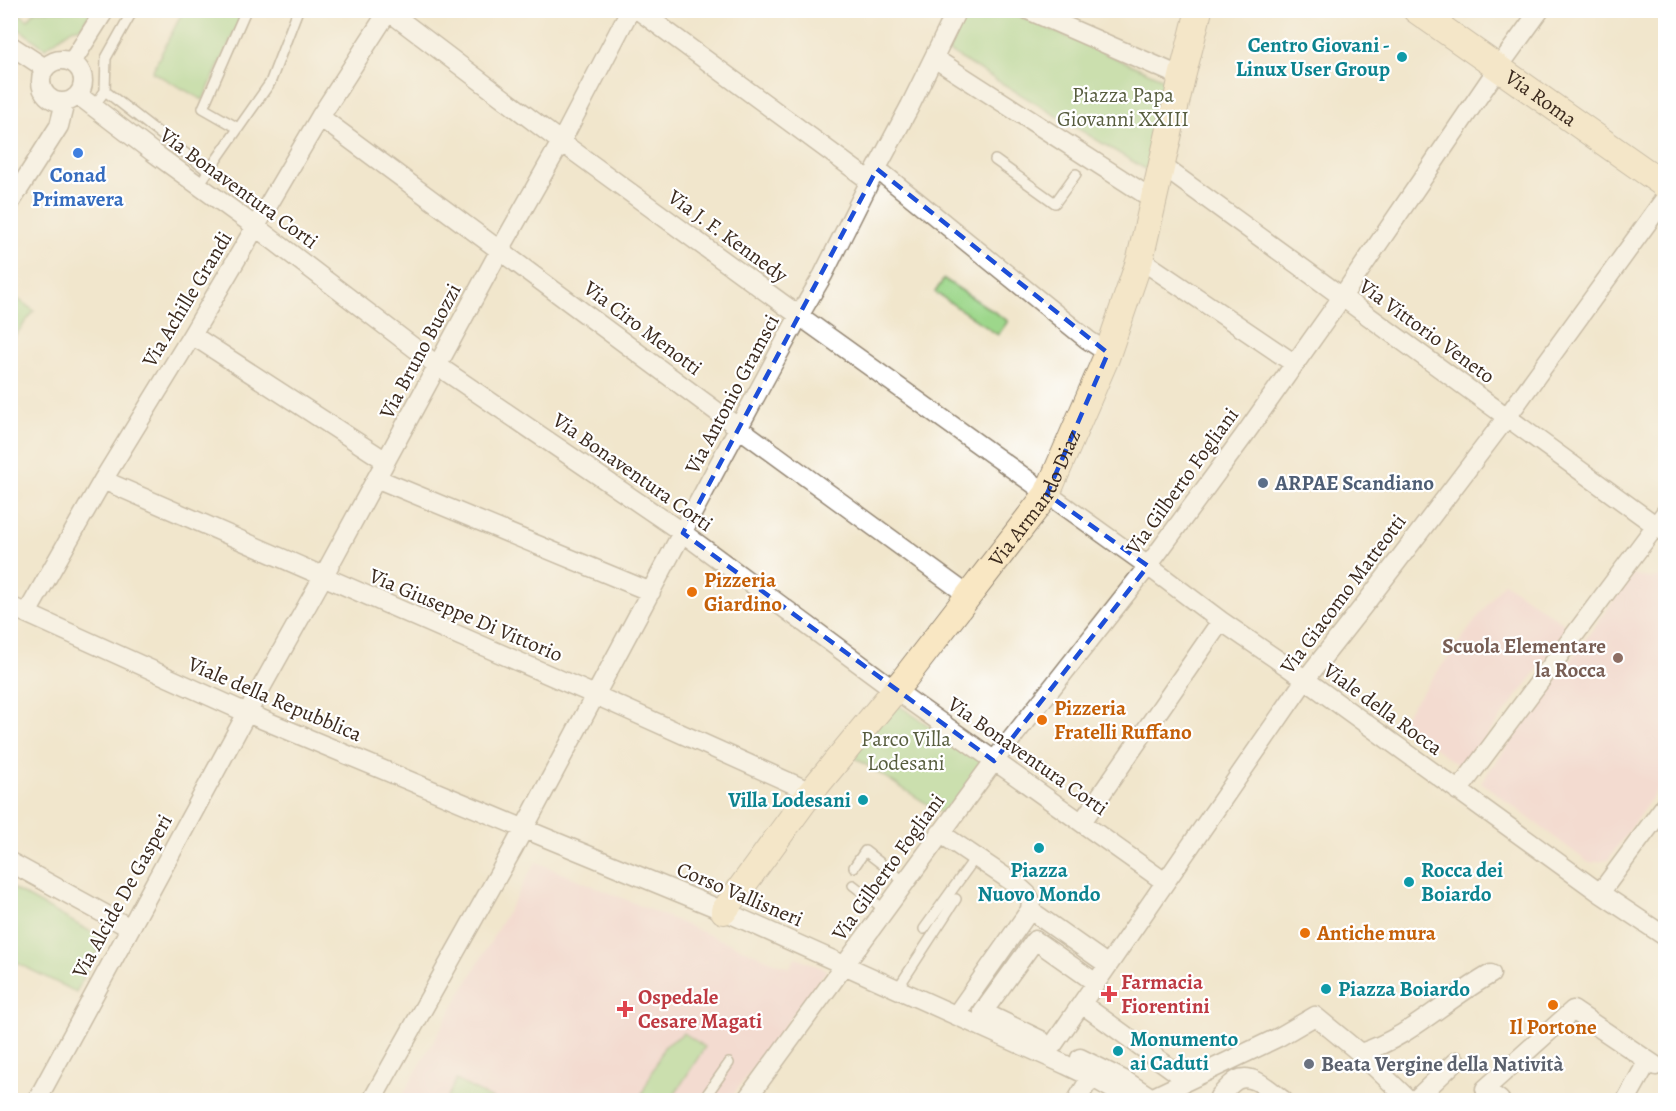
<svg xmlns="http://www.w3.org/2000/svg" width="1676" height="1111" font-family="Alegreya,serif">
  <rect width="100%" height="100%" fill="#fff"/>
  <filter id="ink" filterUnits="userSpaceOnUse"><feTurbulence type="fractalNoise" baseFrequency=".0167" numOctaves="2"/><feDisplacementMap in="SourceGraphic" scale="12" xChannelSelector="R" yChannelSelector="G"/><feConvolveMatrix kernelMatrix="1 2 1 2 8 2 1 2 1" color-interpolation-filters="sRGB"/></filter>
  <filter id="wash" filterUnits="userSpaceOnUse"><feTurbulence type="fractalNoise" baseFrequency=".008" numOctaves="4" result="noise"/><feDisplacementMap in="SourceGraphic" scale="24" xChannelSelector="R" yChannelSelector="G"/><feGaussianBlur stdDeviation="1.35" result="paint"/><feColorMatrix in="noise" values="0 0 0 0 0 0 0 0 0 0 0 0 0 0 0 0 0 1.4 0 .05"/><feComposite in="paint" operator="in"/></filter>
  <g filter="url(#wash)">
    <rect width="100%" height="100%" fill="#f1e6cc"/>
    <path fill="#f6cfd6" d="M1633,574L1648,578L1665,577V779L1608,860L1589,863L1481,782Z
      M1504,582L1570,628L1462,768L1400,722Z
      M536,862L789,968L796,957L827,970L729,1100H400Z"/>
    <path fill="#9dd78b" stroke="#6c8054" stroke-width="1.5" d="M11,10L15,11L28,20L35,11H92L81,27L72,29L45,48L11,23Z
      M183,11H244L203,100L152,72Z
      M969,11H1008L1173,83L1152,173L948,51Z
      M944,279L1008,321L998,335L935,292Z
      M11,294L34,311L11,341Z
      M895,703L987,765L949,818L852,756Z
      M10,887L104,939L76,992L11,960Z
      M684,1033L705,1047L671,1100H639L664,1047Z
      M456,1080L493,1099V1100H446Z"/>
  </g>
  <g filter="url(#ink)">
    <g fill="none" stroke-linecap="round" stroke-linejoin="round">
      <defs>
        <path id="lane" d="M105,91L208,171
          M93,107L105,91L106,58L133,10
          M238,128L203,108L246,10
          M995,160L1055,203L1076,174
          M198,186L270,83L298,10
          M854,867L865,851L905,882
          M853,885L885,910
          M924,929L975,858
          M898,988L956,899
          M703,1100L729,1063"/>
        <path id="street" d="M387,10L561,142L783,304L1148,566L1221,621L1285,665L1600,893L1666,937
          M638,10L870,181
          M1028,10L1182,77
          M10,45L45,68
          M934,58L1154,200
          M41 81a21 21 0 1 1 42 0a21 21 0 1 1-42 0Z
          M72,62L105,10
          M78,95L154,153L256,227L438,366L683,533L895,690L1165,882
          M320,117L739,428L969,596
          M1161,165L1666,533
          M877,169L1088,340L1108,353
          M10,203L59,126L65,102
          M1140,259L1295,364
          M192,335L386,461
          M378,479L651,592
          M103,480L595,695L811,792
          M10,606L247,713L544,837L724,911L1066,1065L1091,1077L1131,1100
          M27,613L103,480L192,335L320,117L389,10
          M1458,791L1666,512
          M1082,822L1221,621
          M940,833L1017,885L1027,894L1031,901L1030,910L956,1015
          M10,862L130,928
          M1600,893L1666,804
          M1030,910L1108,965
          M1082,1004L1187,1080
          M1041,1040L983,1012L1035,940L1096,983
          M1053,1045L1305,680L1368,600L1507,417L1666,197
          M1360,1053C1409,1038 1446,999 1491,974
          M1080,1058L1126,1081L1152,1098
          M37,1100L247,713L323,577L500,250L561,142L630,10
          M372,1100L514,847L714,473L799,316L823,275L870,181L910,106L957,10
          M746,1100L994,761L1148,566L1243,437L1335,307L1498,68L1540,10
          M1077,1100L1091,1077
          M1147,1100L1279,1037L1315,1016L1360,1053L1409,1100
          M1224,1100L1219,1097C1224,1092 1230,1084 1237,1080C1253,1072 1270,1091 1283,1100
          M1415,1100L1456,1061
          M1500,1100L1485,1089L1573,1010L1656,1066
          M1626,1100L1648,1061"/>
        <g id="secondary">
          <path id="s1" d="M1416,10L1666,186"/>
          <path id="s2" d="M724,911L811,792L905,678L1047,494L1106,358L1140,259L1182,77L1199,10"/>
        </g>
      </defs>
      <use href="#lane" stroke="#968875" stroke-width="12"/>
      <use href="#street" stroke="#968875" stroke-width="21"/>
      <use href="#secondary" stroke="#968875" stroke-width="28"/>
      <use href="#lane" stroke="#fff" stroke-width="9"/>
      <use href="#street" stroke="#fff" stroke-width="18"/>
      <use href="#secondary" stroke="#f9e7c3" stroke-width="26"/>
    </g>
  </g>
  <path d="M0 0H1676V1111H0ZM877,169L1108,353L1047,494L1148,566L994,761L683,533Z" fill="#f1e6cc" fill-opacity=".55" fill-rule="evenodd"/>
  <path fill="none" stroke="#1d4ed8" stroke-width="4.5" stroke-dasharray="12 8" stroke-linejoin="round" d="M877,169L1108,353L1047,494L1148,566L994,761L683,533Z"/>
  <g fill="#0f9aa8" stroke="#fff" stroke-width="2">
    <circle cx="1402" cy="57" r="6"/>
    <circle cx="863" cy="800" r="6"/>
    <circle cx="1039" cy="848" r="6"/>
    <circle cx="1409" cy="882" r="6"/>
    <circle cx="1326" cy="989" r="6"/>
    <circle cx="1118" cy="1051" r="6"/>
  </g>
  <circle fill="#3f7fe0" stroke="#fff" stroke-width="2" cx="78" cy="153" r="6"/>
  <circle fill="#5c6f8a" stroke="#fff" stroke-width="2" cx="1263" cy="483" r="6"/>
  <g fill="#e8710a" stroke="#fff" stroke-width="2">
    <circle cx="692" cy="592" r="6"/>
    <circle cx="1042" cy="720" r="6"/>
    <circle cx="1305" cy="933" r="6"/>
    <circle cx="1553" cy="1005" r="6"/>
  </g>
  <circle fill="#8d6e63" stroke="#fff" stroke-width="2" cx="1618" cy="658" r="6"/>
  <g fill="#e0444e" stroke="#fff" stroke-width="2">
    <path d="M1106 985h6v6h6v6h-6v6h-6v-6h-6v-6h6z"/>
    <path d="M622 1000h6v6h6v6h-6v6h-6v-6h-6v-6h6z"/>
  </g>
  <circle fill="#6b7280" stroke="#fff" stroke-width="2" cx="1309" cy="1064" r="6"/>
  <g text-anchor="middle" stroke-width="4.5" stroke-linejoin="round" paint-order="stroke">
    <g font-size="21" font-weight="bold" fill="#0d838f" stroke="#fff" text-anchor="start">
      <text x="1390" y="52" text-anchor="end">Centro Giovani -<tspan x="1390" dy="24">Linux User Group</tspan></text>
      <text x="851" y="807" text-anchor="end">Villa Lodesani</text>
      <text x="1039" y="877" text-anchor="middle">Piazza<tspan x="1039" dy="24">Nuovo Mondo</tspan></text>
      <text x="1421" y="877">Rocca dei<tspan x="1421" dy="24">Boiardo</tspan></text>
      <text x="1338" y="996">Piazza Boiardo</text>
      <text x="1130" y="1046">Monumento<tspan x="1130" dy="24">ai Caduti</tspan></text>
    </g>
    <g font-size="21" fill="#585e3f" stroke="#fff">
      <text x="1123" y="102">Piazza Papa<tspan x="1123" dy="24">Giovanni XXIII</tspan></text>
      <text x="906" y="746">Parco Villa<tspan x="906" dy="24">Lodesani</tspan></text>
    </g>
    <g font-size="21" fill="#3b2a1e" stroke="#fff">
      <text dy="7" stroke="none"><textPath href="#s1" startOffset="153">Via Roma</textPath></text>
      <text transform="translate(239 188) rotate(36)" y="7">Via Bonaventura Corti</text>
      <text transform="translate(728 236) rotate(36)" y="7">Via J. F. Kennedy</text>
      <text transform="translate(187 299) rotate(-59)" y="7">Via Achille Grandi</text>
      <text transform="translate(643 328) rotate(37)" y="7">Via Ciro Menotti</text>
      <text transform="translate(1427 331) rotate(36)" y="7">Via Vittorio Veneto</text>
      <text transform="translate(420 351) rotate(-62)" y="7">Via Bruno Buozzi</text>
      <text transform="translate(732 394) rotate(-62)" y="7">Via Antonio Gramsci</text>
      <text transform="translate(633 472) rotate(35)" y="7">Via Bonaventura Corti</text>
      <text transform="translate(1182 481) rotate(-54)" y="7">Via Gilberto Fogliani</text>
      <text dy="7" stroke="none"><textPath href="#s2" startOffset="518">Via Armando Diaz</textPath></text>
      <text transform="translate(1343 594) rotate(-53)" y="7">Via Giacomo Matteotti</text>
      <text transform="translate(466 615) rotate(23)" y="7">Via Giuseppe Di Vittorio</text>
      <text transform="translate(275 699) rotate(23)" y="7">Viale della Repubblica</text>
      <text transform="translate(1383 709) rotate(36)" y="7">Viale della Rocca</text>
      <text transform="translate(1028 756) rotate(35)" y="7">Via Bonaventura Corti</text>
      <text transform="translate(888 867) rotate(-54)" y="7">Via Gilberto Fogliani</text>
      <text transform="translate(740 894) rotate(23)" y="7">Corso Vallisneri</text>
      <text transform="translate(122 896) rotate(-61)" y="7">Via Alcide De Gasperi</text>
    </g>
    <g font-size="21" font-weight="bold" fill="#366cbe" stroke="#fff">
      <text x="78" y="182">Conad<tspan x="78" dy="24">Primavera</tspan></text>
    </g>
    <g font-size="21" font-weight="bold" fill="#4e5e75" stroke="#fff" text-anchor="start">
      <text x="1275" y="490">ARPAE Scandiano</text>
    </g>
    <g font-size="21" font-weight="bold" fill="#c56008" stroke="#fff" text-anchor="start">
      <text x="704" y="587">Pizzeria<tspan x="704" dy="24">Giardino</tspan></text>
      <text x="1054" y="715">Pizzeria<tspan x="1054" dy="24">Fratelli Ruffano</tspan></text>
      <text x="1317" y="940">Antiche mura</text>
      <text x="1553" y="1034" text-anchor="middle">Il Portone</text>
    </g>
    <g font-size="21" font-weight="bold" fill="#785e54" stroke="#fff" text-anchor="end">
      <text x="1606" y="653">Scuola Elementare<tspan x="1606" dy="24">la Rocca</tspan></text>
    </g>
    <g font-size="21" font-weight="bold" fill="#be3a42" stroke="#fff" text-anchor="start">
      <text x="1121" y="989">Farmacia<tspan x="1121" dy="24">Fiorentini</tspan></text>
      <text x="638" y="1004">Ospedale<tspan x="638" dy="24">Cesare Magati</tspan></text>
    </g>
    <g font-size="21" font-weight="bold" fill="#5b616d" stroke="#fff" text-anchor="start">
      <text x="1321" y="1071">Beata Vergine della Natività</text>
    </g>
  </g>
  <rect width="1676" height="1111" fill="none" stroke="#fff" stroke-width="36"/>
</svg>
